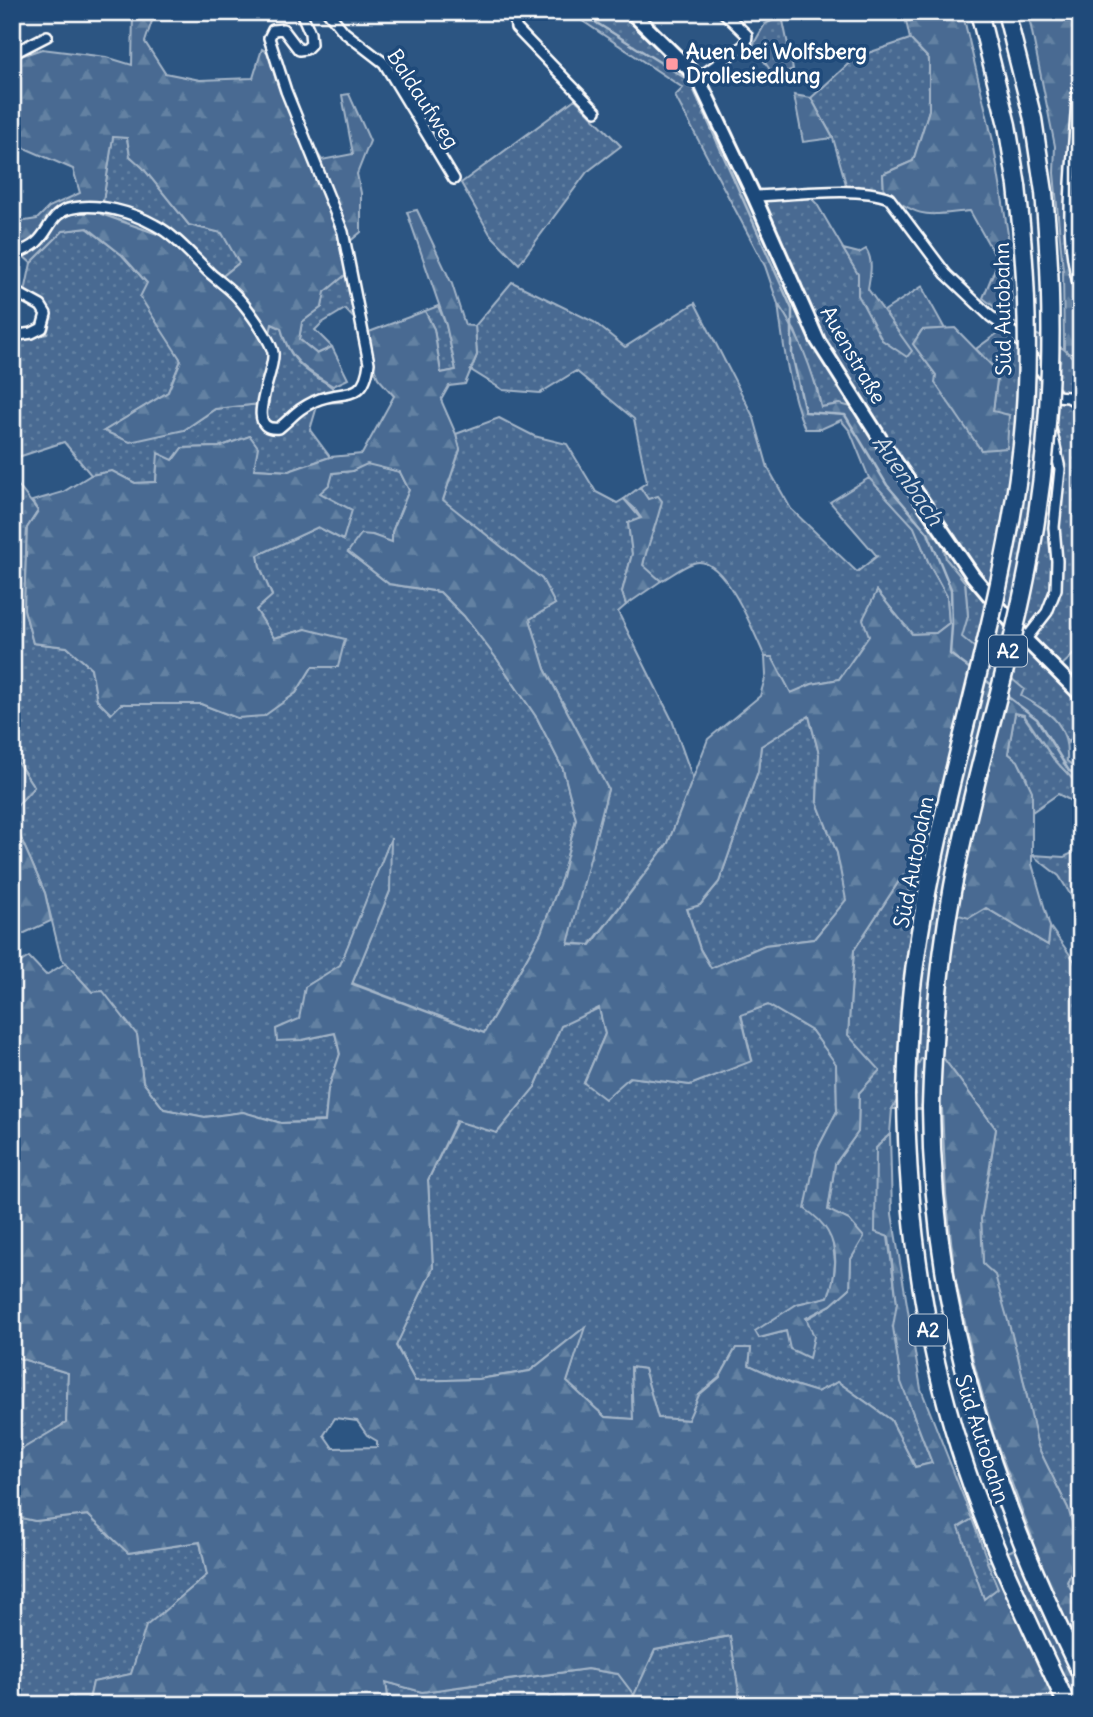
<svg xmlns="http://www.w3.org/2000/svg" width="1093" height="1717" font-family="Delius,sans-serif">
  <defs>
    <pattern id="grass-dots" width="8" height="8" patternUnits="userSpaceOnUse" patternTransform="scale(1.75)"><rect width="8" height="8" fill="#486b92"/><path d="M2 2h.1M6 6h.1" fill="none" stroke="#6381a2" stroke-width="1.8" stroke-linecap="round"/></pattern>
    <pattern id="forest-firs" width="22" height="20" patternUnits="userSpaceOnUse" patternTransform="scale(1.75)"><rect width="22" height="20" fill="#486b92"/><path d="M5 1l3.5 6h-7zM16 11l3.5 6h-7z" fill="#6381a2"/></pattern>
  </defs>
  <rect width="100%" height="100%" fill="#2c5582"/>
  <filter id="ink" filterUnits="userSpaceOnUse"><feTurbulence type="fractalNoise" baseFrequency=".0143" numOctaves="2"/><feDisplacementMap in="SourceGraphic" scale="14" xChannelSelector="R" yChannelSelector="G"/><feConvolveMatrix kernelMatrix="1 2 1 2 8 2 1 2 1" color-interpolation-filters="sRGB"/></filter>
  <g filter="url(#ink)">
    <path fill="url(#grass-dots)" stroke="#a4b5c8" stroke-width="2" d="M569,12H623L693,80L752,204L771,199L810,197L817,204L858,274V295L895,329L884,311L923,286L924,291L945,329L922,330L913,344L936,375L981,450L1009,415L993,412L998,372L976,349L1013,322L1064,349L1081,365V647L1054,673L1081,703V725L1068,743C1058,716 1045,710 1021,696L1023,689L961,637L968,616L965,582L946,559L942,539L840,404L821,407L817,388L795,331L778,304L765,266L675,96L683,88Z
      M782,16L793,69L775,77L753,45L765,24Z
      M910,39L929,59V110L913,161L883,174L884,192L849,195L833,138L811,98L856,57Z
      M575,99L621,146L587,172L519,264L490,234L461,183Z
      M113,136L127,138L130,156L143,167L189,225L222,233L240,262L214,283L163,236L101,214Z
      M87,228L122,255L147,283L181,361L168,392L104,431L184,430L215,409L269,403L268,341L272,324L281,328C285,345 292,359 306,370C324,385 329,378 342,402L318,403L310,430L330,457L289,471L253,469L250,436L219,447L182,448L173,460L157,464L156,482L135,483L112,471L91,475L64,442L12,459V340L47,334L51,318L42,304L25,292L31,263L63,231Z
      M350,271L364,329L345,309L322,323L315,330L332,347L317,354L299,339L302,322L322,307L324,292Z
      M512,282L594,322L625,347L695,303L754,418L768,468L791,509L857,572L877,556L830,502L869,478L914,526L930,566L947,596L949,623L936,633L912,634L877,591L869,636L839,679L812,684L791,694L772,658L765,657C755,635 727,562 699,562C688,562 671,576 661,581L643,566L648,540L654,532L648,500L640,487L647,482L634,419L576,371L540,393L503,390L471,370L477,355L475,326Z
      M438,306L446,325L456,370L441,373L434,329L425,311Z
      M499,418L534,436L567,444L596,492L617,503L624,499L641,519L628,523L632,554L622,592L626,605L618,612L672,720L693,779L668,843L590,945L567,943L608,789L545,669L530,619L555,604L443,500L460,450L456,434Z
      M367,463L400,472L409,490L392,532V543L372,535L348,552L389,584L440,592L464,616L497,659L537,718L563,769L576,819L562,877L541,933L484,1033L352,983L390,891V841L340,966L305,987L302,1040L335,1033L340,1054L328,1090L325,1121L281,1123L243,1112L205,1117L164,1109L143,1082L137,1035L92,992L61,958L45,893L19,834L12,842V811L34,787L12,754V478L38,511L27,528L24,609L33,643L67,647L91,668L97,700L121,704H201L237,718L296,693L312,667L306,629L274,638L256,610L272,595L259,567L258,555L318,527L343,540L320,493L333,473L352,471Z
      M1015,713L1023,715L1053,758L1081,788V806L1058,794L1032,812C1032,789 1027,767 1008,753Z
      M809,716L819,754L817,802L837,853L847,900L814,939L765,945L711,968L700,949L687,908L700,905L719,882L758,771L761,746Z
      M1081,849V912L1059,876L1032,855L1064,857Z
      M903,875L913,902L986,908L1048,945L1050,927L1081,970V1607L1067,1582L1080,1550L1068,1508L1038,1447L1018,1356L983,1264L981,1219L996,1129L944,1059L892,1109L890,1134L876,1149L897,1303C888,1360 912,1411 932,1463L915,1467L891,1420L838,1382L817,1392L791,1384L749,1365L751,1348H736L720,1377L699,1395L689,1420L658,1418L644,1369L631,1368L633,1419L605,1417L567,1382L584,1328L530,1371L478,1379L415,1381L396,1345L433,1268L428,1180L457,1121L535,1087L561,1025L599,1007L605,1034L584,1083L630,1077L690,1085L752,1060L741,1014L768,1005L812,1031L836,1063L837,1111L817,1150L820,1219L832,1237L835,1262L833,1284L828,1297L797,1304L759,1338L786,1331L831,1305L850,1288L851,1259L863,1237L849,1220L828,1211L835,1164L858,1132L859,1093L848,1035L854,950Z
      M12,1356L68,1373L66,1423L12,1455Z
      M88,1515L129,1553L200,1542L207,1575L147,1626L131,1674L93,1682L88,1705H12V1516L35,1521Z
      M972,1519L998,1589L984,1599L958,1526Z
      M731,1636L741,1705H389L386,1682L422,1692L587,1669L618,1674L655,1650Z"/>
    <path fill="url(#forest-firs)" stroke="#a4b5c8" stroke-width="2" fill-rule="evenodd" d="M133,12H155L145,42L165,73L200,80L253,78L262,49L269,53C275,93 301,127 322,160L353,154L342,95L349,94L370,141L357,174L361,193V232L348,243L350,271L325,292L322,307L302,322L299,339L317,354L332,347L348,379L333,386C305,370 289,360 281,328L272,324L268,341L273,364L269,403L215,409L184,430L130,442L104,431L168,392L181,360L140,297L147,283L122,255L88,228L63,231L31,263L12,246V223L37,219L49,207L80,193L73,169L20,146L12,156V59L42,49L106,57L132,65ZM113,137L127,138L130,156L143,168L189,225L222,233L239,263L214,283L163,236L101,214Z
      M904,12H962L964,19L993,141L1008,234L1013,322L983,298L998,261L970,211C925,215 922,220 884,192L883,174L913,161L929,110V59L910,39Z
      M1028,12H1081V183L1068,190L1077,291L1081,297V365L1064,349L1063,270L1054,173L1055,146Z
      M794,95L811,98L833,138L803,142Z
      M417,210L452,284L465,325L475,326L477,355L465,384L449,386L441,400L456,434L460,449L443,500L542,579L555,604L530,619L545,669L608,789L568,944L591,945L668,843L708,739L760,696L766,675L765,657H772L791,693L812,684L839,679L869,636L863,619L877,591L912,634L936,633L949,623L947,596L930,566L914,527L869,478L850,431L841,420L821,429H805C790,393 783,344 778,304C799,335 813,370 821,407L840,404L855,408L942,539L946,559L965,582L968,616L962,637L1024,689L1021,696C1051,714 1069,723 1067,761L1081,772V788L1053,758L1024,715L1015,713L1008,753L1018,761L1032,791V864L1050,927L1048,945L986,908L969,918L913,902L903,875L854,950L848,1035L880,1070L859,1093L858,1132L835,1164L828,1210L849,1220L864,1237L851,1259L850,1288L831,1305L806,1318L814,1336L809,1358L790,1349L786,1331L759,1338L755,1331L797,1304L828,1297C841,1262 838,1230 805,1209L817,1150L837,1111L836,1064L812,1031L768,1005L741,1015L752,1061L690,1085L630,1077L605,1099L584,1083L605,1034L599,1008L561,1026L535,1087L497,1133L456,1121L428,1180L433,1268L396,1346L415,1381L479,1379L530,1371L585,1327L567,1382L605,1417L633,1419L631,1367L644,1369L658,1418L688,1420L699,1395L720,1377L736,1348H751L749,1365L791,1384L817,1392L838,1382L891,1420L915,1467L932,1463L901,1382L893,1327L897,1303L889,1237L875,1232L876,1148L890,1134L892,1214L921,1389L972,1519L959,1527L984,1599L998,1588L987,1562L1033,1540L993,1433L973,1360L955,1277L946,1194L942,1109H892L921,1059H944L996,1129L981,1219L983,1264L995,1275L1018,1356L1038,1447L1068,1508L1080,1550L1067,1582L1081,1607V1705H741L730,1636L655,1650L634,1695L618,1674L587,1669L422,1692L386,1682L389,1705H88L93,1682L131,1674L146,1626L207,1575L200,1542L128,1553L88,1515L35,1521L12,1516V1455L66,1423L68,1373L12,1356V962L16,965L29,957L46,975L66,963L92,992L103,991L137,1035L143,1082L164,1109L205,1117L243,1112L281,1123L325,1122L328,1090L340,1054L335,1033L302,1040L277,1041L276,1029L299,1019L305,987L340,965L391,838L390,891L352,984L484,1033L541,933L562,877L576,819L563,769L537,718L497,659L464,616L440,592L389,584L348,552L361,534L372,535L392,542V532L409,490L400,472L367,464L352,471L333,473L330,484L320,493L352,510L343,540L318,527L258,555L260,567L272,596L256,610L274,638L306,629L345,639L338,667H312L296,693L264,716L237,718L201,704H121L111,714L97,700L91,668L67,647L33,643L24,609L27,528L38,511L32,501L63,492L91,475L112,471L135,483L156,482L158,453L173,460L182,448L219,447L250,436L258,447L254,469L289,471L330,457L362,454L394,396L378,378L372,363L369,332L425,311L434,329L441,373L456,370L446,325L407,212ZM809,716L819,754L817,802L837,853L846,900L814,939L765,945L711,968L700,949L687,909L700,905L719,882L758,771L761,746ZM335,1418L357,1421L367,1435L377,1441V1447L333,1448L324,1435Z
      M843,249L859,253L866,249C874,261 870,276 868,289L912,351L907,357L882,340L858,295V274Z
      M955,328L998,372L993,411L1009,415L1007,448L981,450L935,383L936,375L913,344L922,330Z
      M640,487L648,499L658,496L662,501C657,524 648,543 643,565L661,581L626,605L622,592L632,554L628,523L641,518L634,508L624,499Z
      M12,754L34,787L12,811Z
      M19,834L45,893L51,921L18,936L12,930V842Z"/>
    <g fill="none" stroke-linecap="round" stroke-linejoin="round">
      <path stroke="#acbcce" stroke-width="2.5" d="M579,12L690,81L792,309V354L805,412L845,415L887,485L928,533L951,589L952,626L950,654L973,671
        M984,679L996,688
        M1004,694L1037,719L1069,771L1081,775"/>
      <defs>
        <path id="street" d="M328,12L344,32L384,63L454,179
          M521,12L515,19L516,28L596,111
          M12,54L47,36
          M698,78L746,44L747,35L723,12
          M1081,84L1077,94C1075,159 1060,230 1081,293
          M754,196C788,195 859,185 889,198L946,274L990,316L1012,332L1032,356L1057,396
          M12,255C20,252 29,249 36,243C51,230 50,212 73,208C99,203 132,212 155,225C176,236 194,258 211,274C220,282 231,289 239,299C248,309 271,340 273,353C276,371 241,433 279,428C294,416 296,410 315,401C342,388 364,405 369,363L343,232L286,91L269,38L273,30L283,29L299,50L306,49L311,44L310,33L301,12
          M12,290L41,306L46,314L42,328L32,333L12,336
          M1057,396L1068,397L1081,404
          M1026,639L1047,612L1056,589L1057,561L1054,527L1060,469L1051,428"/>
        <path id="secondary" d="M631,12L698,78L754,196L818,341L886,448L973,576L1029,643L1081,695"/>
        <path id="highway" d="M979,12L1007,125L1017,186
          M1006,12L1033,119L1044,192
          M906,1095C907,1216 923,1334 960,1450C987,1538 1029,1622 1067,1705
          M931,1107C932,1317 991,1488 1081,1674"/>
      </defs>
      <use href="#street" stroke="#fff" stroke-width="14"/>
      <use href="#secondary" stroke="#fff" stroke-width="18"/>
      <use href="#highway" stroke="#fff" stroke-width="21"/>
      <use href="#street" stroke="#1f4a7a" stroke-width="9"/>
      <use href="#secondary" stroke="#1f4a7a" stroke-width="12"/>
      <use href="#highway" stroke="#1f4a7a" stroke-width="16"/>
      <defs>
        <path id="highway-bridge" d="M906,1095C907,1056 908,1017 913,979C936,798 1002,626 1022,445C1031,358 1027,272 1017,186
          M931,1107C933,1033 939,960 953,886C974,773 1011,664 1031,551C1053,427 1055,316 1044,192"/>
      </defs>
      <use href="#highway-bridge" stroke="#fff" stroke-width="21" stroke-linecap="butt"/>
      <use href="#highway-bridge" stroke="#1f4a7a" stroke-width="16"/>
    </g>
  </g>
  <rect fill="#ff9aa2" stroke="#1f4a7a" stroke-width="2.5" x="665" y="57" width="14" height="14" rx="3.5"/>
  <g text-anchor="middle" stroke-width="7" stroke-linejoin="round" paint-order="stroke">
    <g fill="#1f4a7a" stroke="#bcc9d7" stroke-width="2">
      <rect x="989" y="635.5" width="38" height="31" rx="5"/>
      <rect x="909" y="1314.5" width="38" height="31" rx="5"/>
    </g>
    <g font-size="19" font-weight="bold" fill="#fff">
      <text x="1008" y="658">A2</text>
      <text x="928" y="1337">A2</text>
    </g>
    <g font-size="21" font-weight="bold" fill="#fff" stroke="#1f4a7a" text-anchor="start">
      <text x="686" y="59">Auen bei Wolfsberg<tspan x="686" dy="24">Drollesiedlung</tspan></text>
    </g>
    <g font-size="21" fill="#fff" stroke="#1f4a7a">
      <text transform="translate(423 99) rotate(57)" y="7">Baldaufweg</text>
      <text transform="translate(1003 309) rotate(-91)" y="7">Süd Autobahn</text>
      <text transform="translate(853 355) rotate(60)" y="7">Auenstraße</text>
      <text transform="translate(914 862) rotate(-79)" y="7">Süd Autobahn</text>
      <text transform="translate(982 1439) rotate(72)" y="7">Süd Autobahn</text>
    </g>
    <g font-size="23" font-style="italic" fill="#d5dde6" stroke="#1f4a7a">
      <text transform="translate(908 480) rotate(55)" y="8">Auenbach</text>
    </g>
  </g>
  <rect width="1093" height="1717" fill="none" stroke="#1f4a7a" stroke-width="42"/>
  <rect x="21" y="21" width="1051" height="1675" fill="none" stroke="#fff" stroke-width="2.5" filter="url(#ink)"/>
</svg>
